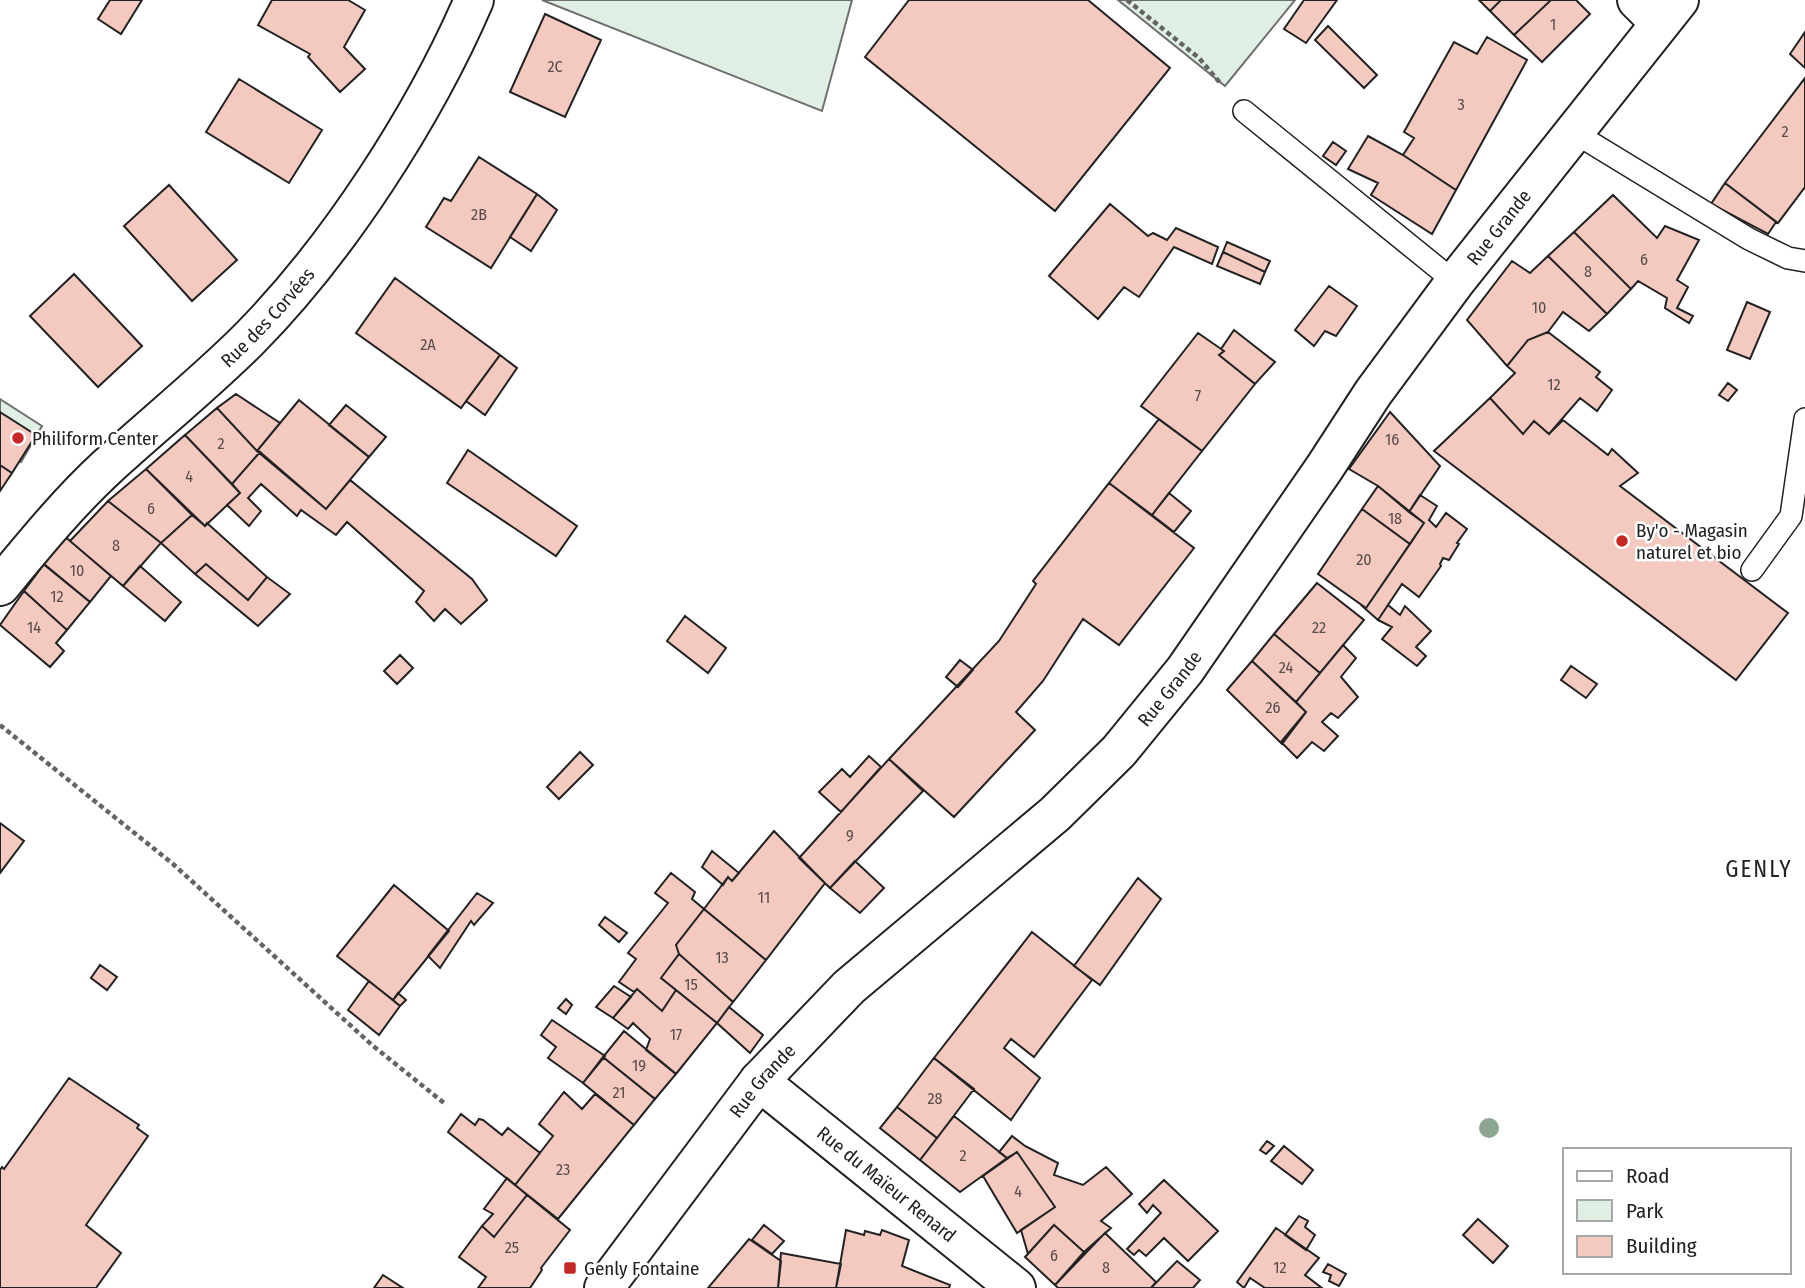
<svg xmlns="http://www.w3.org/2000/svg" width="1805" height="1288" font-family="'Fira Sans Condensed',sans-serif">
  <rect width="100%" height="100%" fill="#fff"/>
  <path fill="#e0efe3" stroke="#6f6f6f" stroke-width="2" d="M542,0H852L822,111Z
    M1118,0H1295L1225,86Z
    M0,399L42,426L21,462L0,449Z"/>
  <path fill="#f3c9c0" stroke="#222" stroke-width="2" d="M110,0H142L121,34L98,19Z
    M272,0H348L365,10L344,47L365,69L340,92L308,57L310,54L258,25Z
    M909,0H1088L1170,68L1055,211L865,57Z
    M1304,0H1337L1306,43L1284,29Z
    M1479,0H1501L1490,11Z
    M1501,0H1551L1514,35L1490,11Z
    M1551,0H1576L1590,14L1542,62L1514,35Z
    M545,14L601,40L565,117L510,92Z
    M1328,26L1377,75L1364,88L1315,40Z
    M1805,32V68L1790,54Z
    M1487,37L1527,60L1456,190L1403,155L1414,138L1404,132L1454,42L1477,54Z
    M1805,78V187L1778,223L1725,183Z
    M239,79L322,130L289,183L206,132Z
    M1368,136L1403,155L1456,190L1432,234L1371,195L1378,183L1348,169Z
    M1333,142L1346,151L1336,165L1323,156Z
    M479,157L537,194L491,268L426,227L444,198L451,201Z
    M1725,183L1776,222L1768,234L1711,204Z
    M169,185L237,260L192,301L124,226Z
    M537,194L557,210L531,251L510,237Z
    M1613,195L1657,238L1665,226L1699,240L1677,280L1688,287L1677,308L1693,316L1689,323L1665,308L1667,298L1638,281L1631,289L1574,232Z
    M1110,204L1148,236L1153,233L1167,240L1176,228L1218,247L1212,264L1174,247L1139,297L1124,287L1098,319L1049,276Z
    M1574,232L1631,289L1607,314L1548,256Z
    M1227,242L1270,261L1265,272L1223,252Z
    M1223,252L1265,272L1260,284L1217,266Z
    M1548,256L1607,314L1589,331L1563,312L1548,332L1528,340L1507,366L1467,320L1512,261L1530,273Z
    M74,274L142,346L98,387L30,316Z
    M395,278L500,355L461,408L356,333Z
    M1329,286L1357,306L1336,336L1325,331L1314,346L1295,330Z
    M1747,302L1770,312L1750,359L1727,350Z
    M1234,330L1275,362L1255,384L1219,355L1224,351L1221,349Z
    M1548,332L1600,372L1596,377L1612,390L1597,411L1580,398L1549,434L1534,421L1523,434L1490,398L1515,373L1507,366L1528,340Z
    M1198,333L1224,351L1219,355L1255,384L1202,451L1141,406Z
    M500,355L517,368L485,415L466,401Z
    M1728,383L1737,390L1728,401L1719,395Z
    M236,394L280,423L257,451L217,408Z
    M1490,398L1523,434L1534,421L1549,434L1563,420L1608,455L1612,449L1638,473L1620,486L1788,613L1736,680L1434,451Z
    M299,400L369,457L326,509L257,451Z
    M346,405L386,437L369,457L329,425Z
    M217,408L257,451L260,452L232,484L185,435Z
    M0,412L36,435L12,473L0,465Z
    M1390,412L1440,466L1409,512L1378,486L1349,469Z
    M1159,419L1202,451L1152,515L1109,483Z
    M185,435L240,493L205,526L146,469Z
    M468,450L577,526L556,556L447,483Z
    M260,452L326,509L350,480L472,579L487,600L461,624L445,609L434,621L416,602L424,591L347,522L336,535L301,510L297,516L261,484L248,498L261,511L249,526L227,505L240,493L232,484Z
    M0,465L12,473L0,491Z
    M146,469L192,515L161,543L108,501Z
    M1109,483L1194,548L1119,645L1083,619L1043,681L1016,712L1035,730L954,817L889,759L999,641L1036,584L1033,581Z
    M1378,486L1424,523L1410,544L1362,509Z
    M1169,493L1191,511L1174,532L1152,515Z
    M1420,495L1437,506L1429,520L1436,527L1446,513L1467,529L1457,543L1459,544L1449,560L1443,558L1440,564L1441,566L1419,597L1402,584L1378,620L1361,605L1366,608L1424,523L1409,512Z
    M108,501L161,543L123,586L70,541Z
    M1362,509L1410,544L1366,608L1318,574Z
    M192,515L205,526L207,523L267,577L248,600L206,564L195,574L161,543Z
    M63,535L111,576L90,602L41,562Z
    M44,564L90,602L67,630L24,591Z
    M206,564L248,600L267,577L290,594L258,626L195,574Z
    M140,566L181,602L165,621L123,586Z
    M1317,583L1364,620L1320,673L1274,634Z
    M24,591L67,630L56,643L64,651L50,667L0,625Z
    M1388,605L1400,615L1405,606L1431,631L1416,647L1426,656L1417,666L1382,639L1392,627L1378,620Z
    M685,616L726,648L708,673L667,641Z
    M1274,634L1320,673L1296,702L1252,661Z
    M1343,645L1356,658L1341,677L1358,697L1338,718L1331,713L1322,722L1338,736L1324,751L1312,742L1297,758L1281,742L1306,712L1296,702Z
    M400,655L413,668L397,684L384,671Z
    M960,660L973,670L958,687L946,677Z
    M1252,661L1306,712L1282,744L1227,690Z
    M1571,666L1597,684L1586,698L1561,680Z
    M580,752L593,765L559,799L547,787Z
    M869,756L881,767L841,812L819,792L842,769L850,777Z
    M889,759L923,791L830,888L799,858Z
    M0,823L24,841L0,873Z
    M774,831L825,883L766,960L704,909L728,877L732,881Z
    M712,851L739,873L732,881L728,877L723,885L702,867Z
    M855,861L884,888L860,913L830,888Z
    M671,873L695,892L692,899L704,909L676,945L679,954L661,978L676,990L662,1011L637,989L634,992L619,982L636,959L628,953L668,903L655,893Z
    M1138,878L1161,899L1100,985L1074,966Z
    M394,885L449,931L393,1000L337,956Z
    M477,893L493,903L474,925L471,921L440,968L428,956Z
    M704,909L766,960L733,1002L679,954L676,945Z
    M605,917L627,933L619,942L599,925Z
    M1032,932L1092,980L1034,1057L1011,1039L1004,1048L1040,1078L1011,1120L934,1058Z
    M679,954L733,1002L717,1023L661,978Z
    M100,965L117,977L107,990L91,978Z
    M369,981L400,1006L379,1035L348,1010Z
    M614,986L631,997L613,1018L596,1007Z
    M637,989L662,1011L676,990L717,1023L676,1074L646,1050L650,1039L633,1023L628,1029L613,1018Z
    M398,993L406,1000L400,1006L393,1000Z
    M566,999L572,1005L566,1014L558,1008Z
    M729,1007L763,1035L750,1053L717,1023Z
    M552,1020L605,1056L583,1083L548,1058L556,1047L541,1035Z
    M624,1031L676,1074L655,1099L603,1057Z
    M603,1057L655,1099L634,1125L583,1083Z
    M934,1058L974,1089L937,1138L897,1107Z
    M69,1078L139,1125L137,1128L148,1136L86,1225L121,1253L96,1288H0V1170L2,1167L4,1169Z
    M564,1092L582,1109L595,1094L634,1125L558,1219L515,1185L553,1136L539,1124Z
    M897,1107L937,1138L920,1160L880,1128Z
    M461,1114L475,1125L479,1119L483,1120L502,1135L508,1128L540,1153L515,1185L448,1132Z
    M954,1116L1007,1158L960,1192L920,1160Z
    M1012,1136L1025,1146L1058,1163L1054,1175L1083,1185L1106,1167L1132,1194L1101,1221L1111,1228L1084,1252L1054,1225L1028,1254L1021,1230L1055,1207L1017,1152L1007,1158L999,1152Z
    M1267,1141L1274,1146L1266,1154L1260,1150Z
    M1284,1146L1313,1170L1302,1184L1271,1161Z
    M1017,1152L1055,1207L1017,1233L983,1176Z
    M507,1178L527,1195L494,1237L482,1226L493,1214L484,1209Z
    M1164,1180L1218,1231L1188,1261L1164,1238L1146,1256L1139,1250L1134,1255L1127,1249L1161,1213L1153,1205L1147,1213L1139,1204Z
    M527,1195L570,1230L541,1268L542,1270L530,1288H478L486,1277L459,1257L482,1226L494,1237Z
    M1299,1216L1308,1221L1305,1227L1315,1235L1306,1250L1285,1235Z
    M1478,1219L1508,1246L1493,1263L1463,1235Z
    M764,1225L784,1241L772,1254L752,1240Z
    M1054,1225L1084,1252L1055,1285L1025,1257Z
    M1276,1228L1319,1258L1305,1275L1322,1288H1265L1250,1278L1244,1288L1237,1282Z
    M846,1230L864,1235L865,1231L880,1235L882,1230L909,1240L902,1266L950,1285L949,1288H836Z
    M1105,1233L1156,1282L1151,1288H1058L1055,1285Z
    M749,1239L781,1261L778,1288H708Z
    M781,1253L841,1264L836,1288H778Z
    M1177,1261L1200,1280L1193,1288H1151Z
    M1328,1264L1346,1274L1339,1286L1329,1281L1331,1275L1323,1272Z
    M383,1275L403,1288H374Z"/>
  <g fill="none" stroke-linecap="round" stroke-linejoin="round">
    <defs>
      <path id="lane" d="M1244,111L1455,282
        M1575,133L1749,239L1788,258L1805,261
        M1752,570L1791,516L1805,419"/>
      <g id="street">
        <path d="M1637,0L1660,23"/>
        <path id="s1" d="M0,586C34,545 68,503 107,467C154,424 204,384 249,339C338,249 424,116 474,0"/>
        <path id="s2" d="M759,1081L1016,1288"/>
        <path id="s3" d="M604,1288L759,1081L849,987L1055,814L1119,751L1185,670L1325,467L1373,393L1455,282L1679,0"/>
      </g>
    </defs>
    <use href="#lane" stroke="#222" stroke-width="24"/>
    <use href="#street" stroke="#222" stroke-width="42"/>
    <path stroke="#646464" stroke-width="4.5" stroke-dasharray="5 3.5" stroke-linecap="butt" d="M1127,0L1199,58L1221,84
      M0,725L173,864L372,1045L444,1103"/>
    <use href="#lane" stroke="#fff" stroke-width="21"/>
    <use href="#street" stroke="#fff" stroke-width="38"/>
  </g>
  <circle fill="#8da692" cx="1489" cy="1128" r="10"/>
  <g fill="#c62828" stroke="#fff" stroke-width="2.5">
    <circle cx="18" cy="438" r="7"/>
    <circle cx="1622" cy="541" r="7"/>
    <rect x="563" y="1261" width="14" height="14" rx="3.5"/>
  </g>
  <g text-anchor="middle" stroke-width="5" stroke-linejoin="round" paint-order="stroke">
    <g font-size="16" fill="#564c4a">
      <text x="1553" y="30">1</text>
      <text x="555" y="72">2C</text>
      <text x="1461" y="110">3</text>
      <text x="1785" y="137">2</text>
      <text x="479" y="220">2B</text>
      <text x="1644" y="265">6</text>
      <text x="1588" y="277">8</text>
      <text x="1539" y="313">10</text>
      <text x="428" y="350">2A</text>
      <text x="1554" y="390">12</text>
      <text x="1198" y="401">7</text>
      <text x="1392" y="445">16</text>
      <text x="221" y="449">2</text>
      <text x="189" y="482">4</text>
      <text x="151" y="514">6</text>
      <text x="1395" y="524">18</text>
      <text x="116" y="551">8</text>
      <text x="1364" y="565">20</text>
      <text x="77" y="576">10</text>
      <text x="57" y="602">12</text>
      <text x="34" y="633">14</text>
      <text x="1319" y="633">22</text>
      <text x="1286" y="673">24</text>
      <text x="1273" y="713">26</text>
      <text x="850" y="841">9</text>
      <text x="764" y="903">11</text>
      <text x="722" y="963">13</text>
      <text x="691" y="990">15</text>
      <text x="676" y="1040">17</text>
      <text x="639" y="1071">19</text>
      <text x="619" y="1098">21</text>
      <text x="935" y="1104">28</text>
      <text x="963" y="1161">2</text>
      <text x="563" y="1175">23</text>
      <text x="1018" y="1197">4</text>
      <text x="512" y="1253">25</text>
      <text x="1054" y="1261">6</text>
      <text x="1106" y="1273">8</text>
      <text x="1280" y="1273">12</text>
    </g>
    <g font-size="19" fill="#222" stroke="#fff">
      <text dy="7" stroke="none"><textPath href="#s3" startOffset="1395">Rue Grande</textPath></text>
      <text dy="7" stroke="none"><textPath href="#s1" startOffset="380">Rue des Corvées</textPath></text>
      <text dy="7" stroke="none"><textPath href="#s3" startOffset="828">Rue Grande</textPath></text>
      <text dy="7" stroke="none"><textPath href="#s3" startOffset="261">Rue Grande</textPath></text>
      <text dy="7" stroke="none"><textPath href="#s2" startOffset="164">Rue du Maïeur Renard</textPath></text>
    </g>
    <g font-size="19" fill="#222" stroke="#fff" text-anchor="start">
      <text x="32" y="445">Philiform Center</text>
      <text x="1636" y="537">By'o - Magasin<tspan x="1636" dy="22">naturel et bio</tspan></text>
      <text x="584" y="1275">Genly Fontaine</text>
    </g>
    <g font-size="23" letter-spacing="2" fill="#222" stroke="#fff">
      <text x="1759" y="877">GENLY</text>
    </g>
  </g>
  <rect x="1563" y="1148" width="228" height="126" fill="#ffffff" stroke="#a7a7a7" stroke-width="2"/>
  <rect x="1577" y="1171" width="35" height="10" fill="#ffffff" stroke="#a7a7a7" stroke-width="2"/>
  <text x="1626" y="1183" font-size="21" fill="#222222">Road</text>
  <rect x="1577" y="1200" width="35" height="21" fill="#e0efe3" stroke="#a7a7a7" stroke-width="2"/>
  <text x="1626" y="1218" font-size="21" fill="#222222">Park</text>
  <rect x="1577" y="1236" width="35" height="21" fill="#f3c9c0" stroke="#a7a7a7" stroke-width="2"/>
  <text x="1626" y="1253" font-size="21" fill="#222222">Building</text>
</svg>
